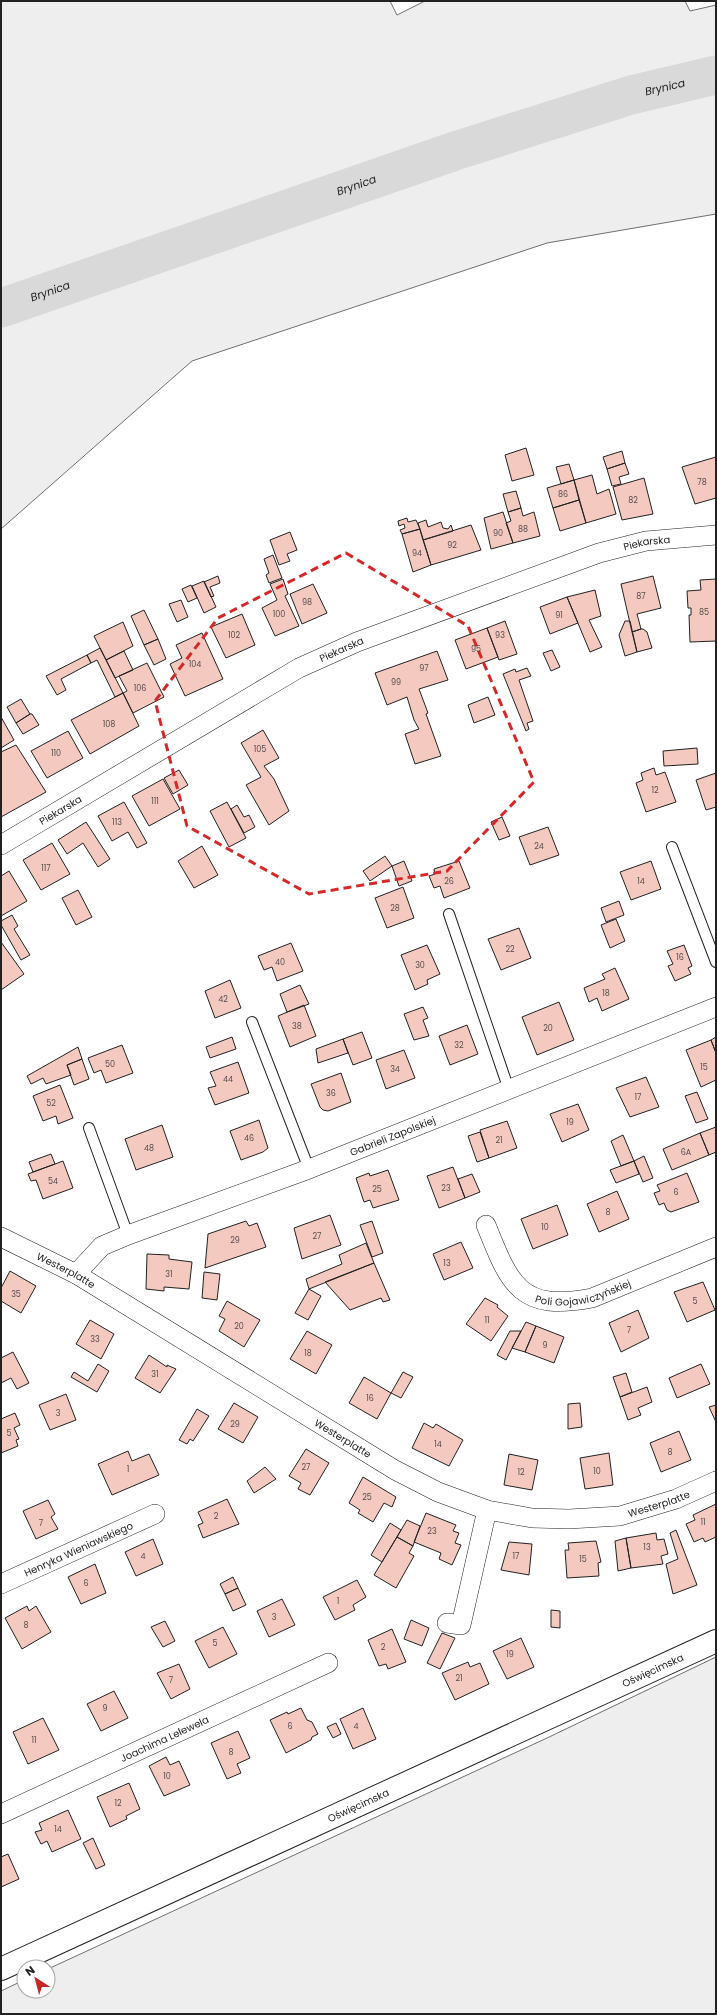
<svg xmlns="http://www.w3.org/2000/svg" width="717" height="2015" font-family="Poppins,sans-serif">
  <rect width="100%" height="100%" fill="#fff"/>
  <path fill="#eee" stroke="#6f6f6f" d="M1,1H390L397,15L425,1H685L690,11L716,5V67L564,106L69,275L1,300Z
    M716,83V214L547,243L192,361L1,529V321L157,261L695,86Z
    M716,1657V2014H1V1991L24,1980V1991H48V1969L547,1738Z"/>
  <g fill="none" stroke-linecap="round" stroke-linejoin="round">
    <path stroke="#d9d9d9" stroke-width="39" id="s1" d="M1,308L455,151L631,95L716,75"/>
  </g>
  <path fill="#f3c9c0" stroke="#222" d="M526,448L534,475L512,481L505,455Z
    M622,451L625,463L607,469L603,457Z
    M716,457V498L695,504L682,467Z
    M625,463L629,474L619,477L621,484L612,486L607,469Z
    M569,464L574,480L561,484L556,467Z
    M592,475L597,494L609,489L616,514L586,523L574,480Z
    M644,478L653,514L622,520L613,487Z
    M574,480L579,500L553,508L547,488Z
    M516,491L521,508L508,512L503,494Z
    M579,500L586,523L560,531L553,508Z
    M521,508L523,516L534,512L540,536L513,543L506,523L511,521L508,512Z
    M503,512L513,543L491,549L484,518Z
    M407,518L408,522L416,520L420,529L402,534L400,530L405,528L404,524L399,526L398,521Z
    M426,520L428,527L441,522L443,528L448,529L451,525L453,531L423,540L418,523Z
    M471,525L481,550L431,565L423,540Z
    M420,529L431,565L413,572L402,534Z
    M290,532L297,550L287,554L290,561L279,565L270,540Z
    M273,555L282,578L269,583L266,575L269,573L264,559Z
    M218,576L220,583L210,587L214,596L211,597L204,582Z
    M653,576L661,608L637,614L641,629L632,632L621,584Z
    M283,579L288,594L285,596L299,626L275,636L262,608L277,600L270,584Z
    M716,579V641L690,642L689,615H691V608H688L687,591L701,590L700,580Z
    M204,581L216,607L204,613L192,586Z
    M313,584L327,613L302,624L290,594Z
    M191,585L197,598L188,602L182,589Z
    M595,590L601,616L589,620L602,647L590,652L567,597Z
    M567,597L578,623L550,634L540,607Z
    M181,600L188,617L177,622L169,604Z
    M144,610L158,639L144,645L131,616Z
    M242,614L255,645L226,658L211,627Z
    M505,621L517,654L499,660L487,628Z
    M625,621H630L637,652L625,656L619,635Z
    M123,622L133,646L106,660L94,636Z
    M487,628L498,657L466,669L455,640Z
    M641,629H643L647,632L652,648L637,652L632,632Z
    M202,633L223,679L185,696L170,664L182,658L176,645Z
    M158,639L166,659L154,665L144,645Z
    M100,648L123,693L115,697L97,660L91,663L87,655Z
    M552,650L560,667L551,671L543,653Z
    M124,651L133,670L115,678L106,660Z
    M437,651L448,680L419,689L428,713L426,714L441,756L415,764L405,734L419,729L414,720L407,697L387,705L375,673Z
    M87,655L91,663L61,679L66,690L57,695L46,676Z
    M147,663L164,697L133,713L123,693L127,691L119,676Z
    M527,668L531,676L519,680L533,721L527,723L529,729L526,731L503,674L515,669L516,672Z
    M123,693L139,726L90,754L71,720Z
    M488,697L495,715L474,723L468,705Z
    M21,699L30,714L16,723L7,707Z
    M30,714H32L39,725L23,734L16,723Z
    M1,717L14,740L1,748Z
    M263,730L279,758L264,766L274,779L289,811L269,825L246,785L261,777L241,743Z
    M68,731L83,758L47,778L31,751Z
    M16,745L46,792L1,817V752Z
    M697,748L698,764L664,766L663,751Z
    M654,768L656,775L665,772L676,802L646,812L636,783L643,780L641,773Z
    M179,770L188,785L173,794L164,778Z
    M716,773V807L706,810L696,780Z
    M163,779L180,809L149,826L132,796Z
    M124,802L147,843L137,848L128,832L112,841L98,816Z
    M227,802L246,838L229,847L210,811Z
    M237,805L244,817L249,815L255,827L244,833L231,809Z
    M502,817L510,836L499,840L491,822Z
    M86,822L110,859L98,867L83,843L67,854L58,840Z
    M548,827L559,855L530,865L519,837Z
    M52,843L70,874L41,890L23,860Z
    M202,846L218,875L194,888L178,861Z
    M385,856L392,866L370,881L363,871Z
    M404,861L412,881L399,886L392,866Z
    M459,861L470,888L444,898L440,886L434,888L429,876L435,874L434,869Z
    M651,861L661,889L631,900L620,872Z
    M9,871L27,901L1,916V876Z
    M403,887L414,918L387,928L375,898Z
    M78,890L92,917L76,925L62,898Z
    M619,901L624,915L606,922L601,908Z
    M12,915L18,926L14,929L30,955L21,960L1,925V921Z
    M616,919L625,941L610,948L601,925Z
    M519,928L531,958L501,970L488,939Z
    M1,942L24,974L1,990Z
    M291,943L303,971L277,981L272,967L264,970L258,956Z
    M427,945L440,974L427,980L428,984L415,990L401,955Z
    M684,945L692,966L688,968L691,974L675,981L668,966L673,964L667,951Z
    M615,968L629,999L602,1011L597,998L589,1002L584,988L605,979L602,974Z
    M230,980L241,1008L215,1018L205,991Z
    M300,985L309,1004L287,1012L280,994Z
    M559,1002L574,1040L537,1055L522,1017Z
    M304,1005L316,1036L290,1047L278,1016Z
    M423,1007L428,1018L423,1020L429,1036L414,1040L404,1014Z
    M467,1025L478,1054L450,1065L439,1036Z
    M362,1032L372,1058L353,1065L343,1039Z
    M232,1037L236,1049L210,1058L206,1047Z
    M716,1037V1053L711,1040Z
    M343,1039L348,1053L318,1063L316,1049Z
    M711,1040L716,1053V1080L701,1087L686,1050Z
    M122,1045L133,1073L106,1083L101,1070L94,1073L88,1058Z
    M78,1047L82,1059L67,1065L71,1075L46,1084L43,1078L31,1084L27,1076Z
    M404,1050L415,1078L386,1089L376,1060Z
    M82,1059L89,1079L74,1085L67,1065Z
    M238,1062L249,1093L215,1105L208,1088L216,1086L210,1072Z
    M341,1073L351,1102L328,1111L323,1110L320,1107L311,1084Z
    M646,1077L659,1107L630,1117L616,1088Z
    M60,1085L73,1118L58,1124L56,1116L43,1121L33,1096Z
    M697,1092L708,1119L696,1123L685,1096Z
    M578,1104L589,1130L562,1142L550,1114Z
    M259,1120L268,1148L263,1152L241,1160L230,1131Z
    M507,1121L517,1148L489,1158L480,1130Z
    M162,1125L173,1157L136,1170L125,1139Z
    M716,1127V1152L709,1155L700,1133Z
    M480,1132L489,1158L477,1162L468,1136Z
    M700,1133L709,1155L672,1170L663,1149Z
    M623,1135L634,1161L621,1166L611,1141Z
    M51,1154L55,1164L33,1172L29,1162Z
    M644,1156L653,1178L643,1182L634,1161Z
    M63,1161L73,1188L43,1199L36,1180L31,1181L28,1174Z
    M634,1161L639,1174L616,1183L610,1170Z
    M453,1167L465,1198L439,1208L427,1176Z
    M388,1170L399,1200L373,1208L370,1200L364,1202L356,1178L369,1173L370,1176Z
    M687,1173L699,1202L671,1212L667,1210L664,1203L659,1205L654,1193L660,1191L657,1185Z
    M472,1174L480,1192L465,1198L458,1179Z
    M617,1191L629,1219L599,1232L587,1204Z
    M557,1205L568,1235L533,1249L521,1219Z
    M330,1215L341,1245L302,1259L294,1228Z
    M246,1221L249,1226L257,1223L266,1247L205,1268L208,1234Z
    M372,1221L383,1253L372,1257L360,1225Z
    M461,1242L473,1268L444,1280L433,1254Z
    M366,1243L374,1263L309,1289L306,1279L342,1264L339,1255Z
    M147,1254L169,1255V1259L192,1262L189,1289L164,1287V1291L146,1289Z
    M374,1263L390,1300L383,1302L381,1298L350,1310L325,1282Z
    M10,1271L36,1286L21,1313L1,1301V1288Z
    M204,1272L220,1274L217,1300L202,1298Z
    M703,1282L715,1310L687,1322L674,1292Z
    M309,1289L321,1296L308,1320L295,1313Z
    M485,1298L498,1305L497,1307L508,1316L491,1341L466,1324Z
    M227,1301L260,1320L244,1347L219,1331L225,1319L219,1316Z
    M638,1310L649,1338L621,1352L609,1323Z
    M90,1320L114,1334L101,1359L76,1344Z
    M526,1322L536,1326L525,1352L512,1348Z
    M536,1326L564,1337L554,1363L525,1352Z
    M307,1331L332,1345L316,1374L290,1359Z
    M510,1331H521L506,1360L497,1355Z
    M13,1352L29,1383L17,1389L11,1378L1,1383V1358Z
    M149,1355L167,1367V1365L176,1369L160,1393L135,1378Z
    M98,1364L109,1371L97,1392L71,1377L74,1372L88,1381Z
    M701,1364L710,1384L677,1398L669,1378Z
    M403,1372L413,1377L401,1398L391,1393Z
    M626,1373L632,1392L620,1397L613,1377Z
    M364,1377L391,1393L377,1419L349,1403Z
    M647,1387L652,1402L638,1408L641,1415L628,1420L620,1397Z
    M66,1394L76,1420L50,1430L39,1405Z
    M234,1403L258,1417L243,1443L218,1429Z
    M580,1403L582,1427L568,1429V1404Z
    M716,1405V1422L709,1407Z
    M197,1409L209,1416L193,1441L190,1439L187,1444L179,1440Z
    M15,1413L20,1425L14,1428L19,1439L16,1440L18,1446L1,1453V1419Z
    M424,1423L433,1428L436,1424L463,1440L449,1466L412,1448Z
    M679,1431L691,1460L661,1472L650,1443Z
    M306,1449L329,1463L310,1495L298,1489L301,1483L289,1476Z
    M128,1451L132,1461L149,1454L159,1475L112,1495L98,1464Z
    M609,1453L613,1485L585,1489L580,1458Z
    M509,1454L538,1460L532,1490L504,1485Z
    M265,1467L276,1479L254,1493L247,1481Z
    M363,1477L396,1497L392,1507L384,1503L373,1522L358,1513L360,1510L349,1503Z
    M227,1499L239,1524L203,1538L198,1525L203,1523L198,1512Z
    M48,1500L55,1514L51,1517L58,1529L36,1539L23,1511Z
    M716,1504V1537L705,1542L703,1538L694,1542L686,1524L695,1520L693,1515Z
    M426,1513L456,1525L453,1531L459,1533L455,1543L461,1545L452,1565L439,1559L441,1553L414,1542Z
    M407,1520L420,1526L413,1546L397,1537Z
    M390,1523L401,1530L382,1562L371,1555Z
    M676,1530L697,1585L673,1594L666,1564L678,1559L670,1533Z
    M656,1533L657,1540L664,1539L668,1554L661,1556L663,1564L631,1568L626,1538Z
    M397,1537L413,1546L409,1553L414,1556L396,1588L374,1575Z
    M626,1538L631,1568L618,1571L615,1541Z
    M153,1539L163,1564L136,1576L125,1552Z
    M596,1541L601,1562L598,1563L599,1576L567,1578L565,1550H569L568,1543Z
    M509,1542L532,1544L529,1575L501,1570Z
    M95,1564L106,1593L81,1604L68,1577Z
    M233,1577L238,1588L225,1594L220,1584Z
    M357,1580L366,1597L353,1605L355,1610L335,1620L323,1597Z
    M238,1588L246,1605L233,1611L225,1594Z
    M282,1599L295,1625L269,1637L257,1611Z
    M27,1606L29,1611L36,1606L51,1632L22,1649L5,1618Z
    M551,1610L560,1611V1628L551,1627Z
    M411,1620L429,1628L422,1646L404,1639Z
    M165,1621L175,1641L163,1647L151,1627Z
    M223,1627L237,1654L209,1668L195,1641Z
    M392,1629L406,1662L388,1669L386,1664L379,1666L368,1640Z
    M442,1633L455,1638L440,1669L427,1663Z
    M521,1638L534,1667L507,1679L493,1651Z
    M468,1662L470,1667L480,1663L489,1684L455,1700L442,1673Z
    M179,1664L190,1689L171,1699L157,1673Z
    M114,1691L128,1718L101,1731L87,1704Z
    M301,1708L307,1720L312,1722L318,1734L312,1737L311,1740L286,1753L270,1720L287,1712L288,1714Z
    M363,1708L376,1739L353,1749L340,1719Z
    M43,1718L59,1750L28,1764L13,1732Z
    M336,1723L341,1734L333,1738L327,1727Z
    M238,1731L250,1758L237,1764L241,1773L227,1779L211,1743Z
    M166,1757L170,1765L179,1761L190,1785L164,1796L149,1766Z
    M129,1783L140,1809L126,1816L127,1819L110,1827L97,1797Z
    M68,1810L81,1839L52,1852L47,1841L41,1844L35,1832L42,1830L39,1823Z
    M93,1838L105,1865L96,1869L83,1843Z
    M8,1854L19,1879L1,1887V1857Z"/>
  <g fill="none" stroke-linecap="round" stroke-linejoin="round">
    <defs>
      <path id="service" d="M672,847L716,962
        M449,914L509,1090
        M252,1022L309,1169
        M89,1128L128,1235"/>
      <g id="minor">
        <path id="s2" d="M1,845L299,668L357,642L599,553L646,541L716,535"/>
        <path id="s3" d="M486,1225C510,1285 520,1312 592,1298L716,1247"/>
        <path id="s4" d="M1,1237L76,1274L395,1470L438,1492L487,1510L532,1518L569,1519L620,1516L676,1499L716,1481"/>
        <path id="s5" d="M76,1274L102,1246L128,1235L309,1169L716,1007"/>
        <path id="s6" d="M1,1584L155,1514"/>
        <path d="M447,1623L461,1625L487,1510"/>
        <path id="s7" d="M1,1814L328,1663"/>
      </g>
      <g id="tertiary">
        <path id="s8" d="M1,1969L716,1641"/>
      </g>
    </defs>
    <use href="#service" stroke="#222" stroke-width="12"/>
    <use href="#minor" stroke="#222" stroke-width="20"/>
    <use href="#tertiary" stroke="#222" stroke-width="24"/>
    <use href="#service" stroke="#fff" stroke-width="10"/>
    <use href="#minor" stroke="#fff" stroke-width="19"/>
    <use href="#tertiary" stroke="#fff" stroke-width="22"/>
  </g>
  <path fill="none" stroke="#d62828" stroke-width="3" stroke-dasharray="8 5" stroke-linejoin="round" d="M346,553L468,626L534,782L447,871L309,894L187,826L155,701L218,618Z"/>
  <g text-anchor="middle" stroke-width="3" stroke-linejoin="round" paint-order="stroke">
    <g font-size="8" fill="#564c4a">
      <text x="702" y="485">78</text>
      <text x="563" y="497">86</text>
      <text x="633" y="503">82</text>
      <text x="523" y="532">88</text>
      <text x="498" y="536">90</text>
      <text x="452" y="548">92</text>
      <text x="417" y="556">94</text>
      <text x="641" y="599">87</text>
      <text x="307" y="605">98</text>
      <text x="704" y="615">85</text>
      <text x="279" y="617">100</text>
      <text x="559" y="618">91</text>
      <text x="234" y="638">102</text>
      <text x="500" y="638">93</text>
      <text x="476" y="652">95</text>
      <text x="195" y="667">104</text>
      <text x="424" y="671">97</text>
      <text x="396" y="685">99</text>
      <text x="140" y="691">106</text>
      <text x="109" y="727">108</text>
      <text x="260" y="752">105</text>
      <text x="56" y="756">110</text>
      <text x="655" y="793">12</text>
      <text x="155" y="804">111</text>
      <text x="117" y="825">113</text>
      <text x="539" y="849">24</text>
      <text x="46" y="871">117</text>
      <text x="449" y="884">26</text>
      <text x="641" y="884">14</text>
      <text x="395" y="911">28</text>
      <text x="510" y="952">22</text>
      <text x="680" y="960">16</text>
      <text x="280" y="965">40</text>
      <text x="420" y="968">30</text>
      <text x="606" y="996">18</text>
      <text x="223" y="1002">42</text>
      <text x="297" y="1029">38</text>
      <text x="548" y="1031">20</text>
      <text x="459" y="1048">32</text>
      <text x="110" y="1067">50</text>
      <text x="704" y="1070">15</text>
      <text x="395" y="1072">34</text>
      <text x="228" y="1082">44</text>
      <text x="331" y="1096">36</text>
      <text x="638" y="1100">17</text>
      <text x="51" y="1106">52</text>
      <text x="570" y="1125">19</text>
      <text x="249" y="1141">46</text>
      <text x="499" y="1143">21</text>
      <text x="149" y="1151">48</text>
      <text x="686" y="1155">6A</text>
      <text x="53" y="1184">54</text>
      <text x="446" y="1191">23</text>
      <text x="377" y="1192">25</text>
      <text x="676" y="1195">6</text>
      <text x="608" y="1215">8</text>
      <text x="545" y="1230">10</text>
      <text x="317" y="1239">27</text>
      <text x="235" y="1243">29</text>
      <text x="447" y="1266">13</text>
      <text x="169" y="1277">31</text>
      <text x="16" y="1297">35</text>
      <text x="695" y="1304">5</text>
      <text x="487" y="1323">11</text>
      <text x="239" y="1329">20</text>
      <text x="629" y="1333">7</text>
      <text x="95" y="1342">33</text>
      <text x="545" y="1348">9</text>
      <text x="308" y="1356">18</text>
      <text x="155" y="1377">31</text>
      <text x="370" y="1401">16</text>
      <text x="58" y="1416">3</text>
      <text x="235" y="1427">29</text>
      <text x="9" y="1436">5</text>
      <text x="438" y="1447">14</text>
      <text x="670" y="1455">8</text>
      <text x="306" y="1470">27</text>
      <text x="128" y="1472">1</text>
      <text x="597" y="1474">10</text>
      <text x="521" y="1475">12</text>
      <text x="367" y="1500">25</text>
      <text x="216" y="1519">2</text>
      <text x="703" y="1525">11</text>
      <text x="41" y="1526">7</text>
      <text x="432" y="1534">23</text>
      <text x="647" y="1550">13</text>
      <text x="143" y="1559">4</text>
      <text x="516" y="1559">17</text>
      <text x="583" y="1562">15</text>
      <text x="86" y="1586">6</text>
      <text x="338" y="1604">1</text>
      <text x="274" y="1620">3</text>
      <text x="26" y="1628">8</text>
      <text x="215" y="1646">5</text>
      <text x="383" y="1650">2</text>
      <text x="510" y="1657">19</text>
      <text x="459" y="1681">21</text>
      <text x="171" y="1683">7</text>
      <text x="105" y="1711">9</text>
      <text x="290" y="1729">6</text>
      <text x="356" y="1729">4</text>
      <text x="34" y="1743">11</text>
      <text x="231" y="1755">8</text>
      <text x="167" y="1779">10</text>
      <text x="118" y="1806">12</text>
      <text x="58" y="1832">14</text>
    </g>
    <g font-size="10" fill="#222" stroke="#fff">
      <text dy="4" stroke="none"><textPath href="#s2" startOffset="717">Piekarska</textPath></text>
      <text dy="4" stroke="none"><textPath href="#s2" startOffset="393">Piekarska</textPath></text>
      <text dy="4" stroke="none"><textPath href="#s2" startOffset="69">Piekarska</textPath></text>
      <text dy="4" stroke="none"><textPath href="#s5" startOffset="349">Gabrieli Zapolskiej</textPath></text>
      <text dy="4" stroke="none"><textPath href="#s4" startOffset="73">Westerplatte</textPath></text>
      <text dy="4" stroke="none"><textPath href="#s3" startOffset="140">Poli Gojawiczyńskiej</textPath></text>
      <text dy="4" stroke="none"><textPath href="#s4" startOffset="397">Westerplatte</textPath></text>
      <text dy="4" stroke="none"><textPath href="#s4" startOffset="733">Westerplatte</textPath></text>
      <text dy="4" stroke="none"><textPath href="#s6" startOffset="85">Henryka Wieniawskiego</textPath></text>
      <text dy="4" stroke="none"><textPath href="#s8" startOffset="717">Oświęcimska</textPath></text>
      <text dy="4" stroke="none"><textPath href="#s7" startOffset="180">Joachima Lelewela</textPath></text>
      <text dy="4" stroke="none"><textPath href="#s8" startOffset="393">Oświęcimska</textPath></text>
    </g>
    <g font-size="11" font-style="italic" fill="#222" stroke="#fff">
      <text dy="4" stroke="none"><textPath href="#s1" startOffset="700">Brynica</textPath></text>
      <text dy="4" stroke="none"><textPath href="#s1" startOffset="376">Brynica</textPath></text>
      <text dy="4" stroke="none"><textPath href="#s1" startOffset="52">Brynica</textPath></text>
    </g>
  </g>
  <rect width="717" height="2015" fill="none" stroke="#222222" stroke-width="4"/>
  <g transform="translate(36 1979) rotate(324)"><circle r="19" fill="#ffffff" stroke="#a7a7a7"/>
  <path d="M0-3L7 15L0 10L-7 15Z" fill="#c62828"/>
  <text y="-6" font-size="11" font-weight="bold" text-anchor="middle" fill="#222222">N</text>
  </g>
</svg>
